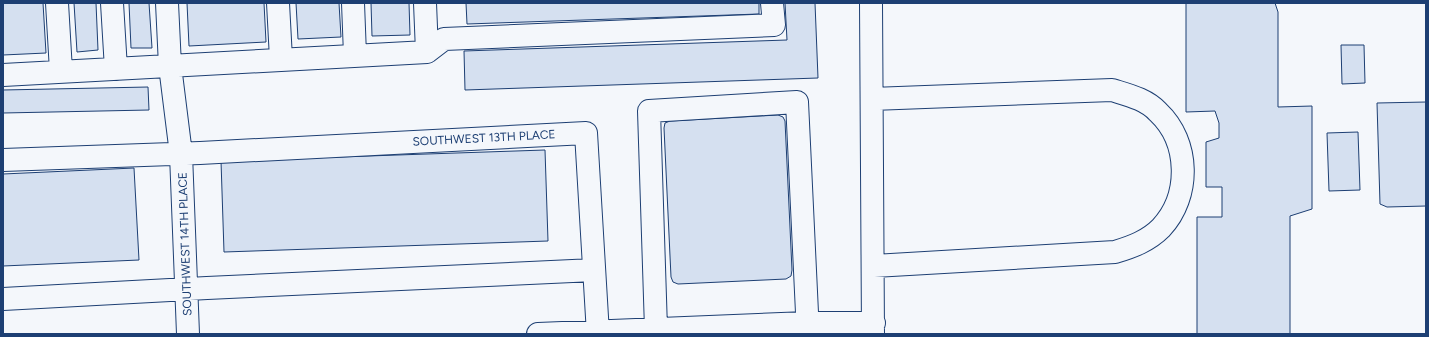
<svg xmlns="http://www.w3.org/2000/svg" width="1429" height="337" font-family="Figtree,sans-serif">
  <rect width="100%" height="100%" fill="#f4f7fb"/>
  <path fill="#d5e0f0" stroke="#1d3f73" d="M3,3H43L46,53L3,55Z
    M74,3H96L98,50L77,52Z
    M129,3H149L152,48H131Z
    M187,3H264L266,42L189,46Z
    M296,3H339L341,37L298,39Z
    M371,3H409L410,35L372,36Z
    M466,3H759V14L467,24Z
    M785,3H815L818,78L465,90L464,51L787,40Z
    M1186,3H1275L1278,12V107L1312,106V209L1290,216V334H1197V217H1222V187H1206V142L1219,138V123L1215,111L1186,112Z
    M1341,45H1364L1365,83L1342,84Z
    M148,87L149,110L3,113V90Z
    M1426,102V206L1387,207L1380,204L1377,103Z
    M778,115L783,117L785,121L792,270L791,276L786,279L678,284L673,282L671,277L664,128L665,123L670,121Z
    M1358,132L1360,190L1329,191L1327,133Z
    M545,150L548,241L224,252L221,161Z
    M134,168L139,260L3,266V174Z"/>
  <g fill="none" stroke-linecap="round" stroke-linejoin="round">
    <defs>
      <path id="minor" d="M57,3L61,71
        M112,3L116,69
        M167,3L170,66L181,154L188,334
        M278,3L281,59
        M353,3L355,55
        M871,3L873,334
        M427,52L444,39L774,25L772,3
        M3,75L427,52L425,3
        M872,99L1112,90C1128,95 1146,99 1158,112C1190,142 1191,196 1161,228C1148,241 1132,247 1115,252L874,266
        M3,160L200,153L586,133L598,334
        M3,299L207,288L594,270
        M656,329L649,111L797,102L808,334
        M538,334L807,323H874"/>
    </defs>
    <use href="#minor" stroke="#1d3f73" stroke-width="24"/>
    <use href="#minor" stroke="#f4f7fb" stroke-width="22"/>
  </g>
  <g text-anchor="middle" stroke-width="3" stroke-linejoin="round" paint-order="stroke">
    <g font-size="12" fill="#1d3f73" stroke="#f4f7fb">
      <text transform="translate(484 138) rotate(-3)" y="4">SOUTHWEST 13TH PLACE</text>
      <text transform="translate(185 244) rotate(-92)" y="4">SOUTHWEST 14TH PLACE</text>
    </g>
  </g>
  <rect width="1429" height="337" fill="none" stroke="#1d3f73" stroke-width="8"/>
</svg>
